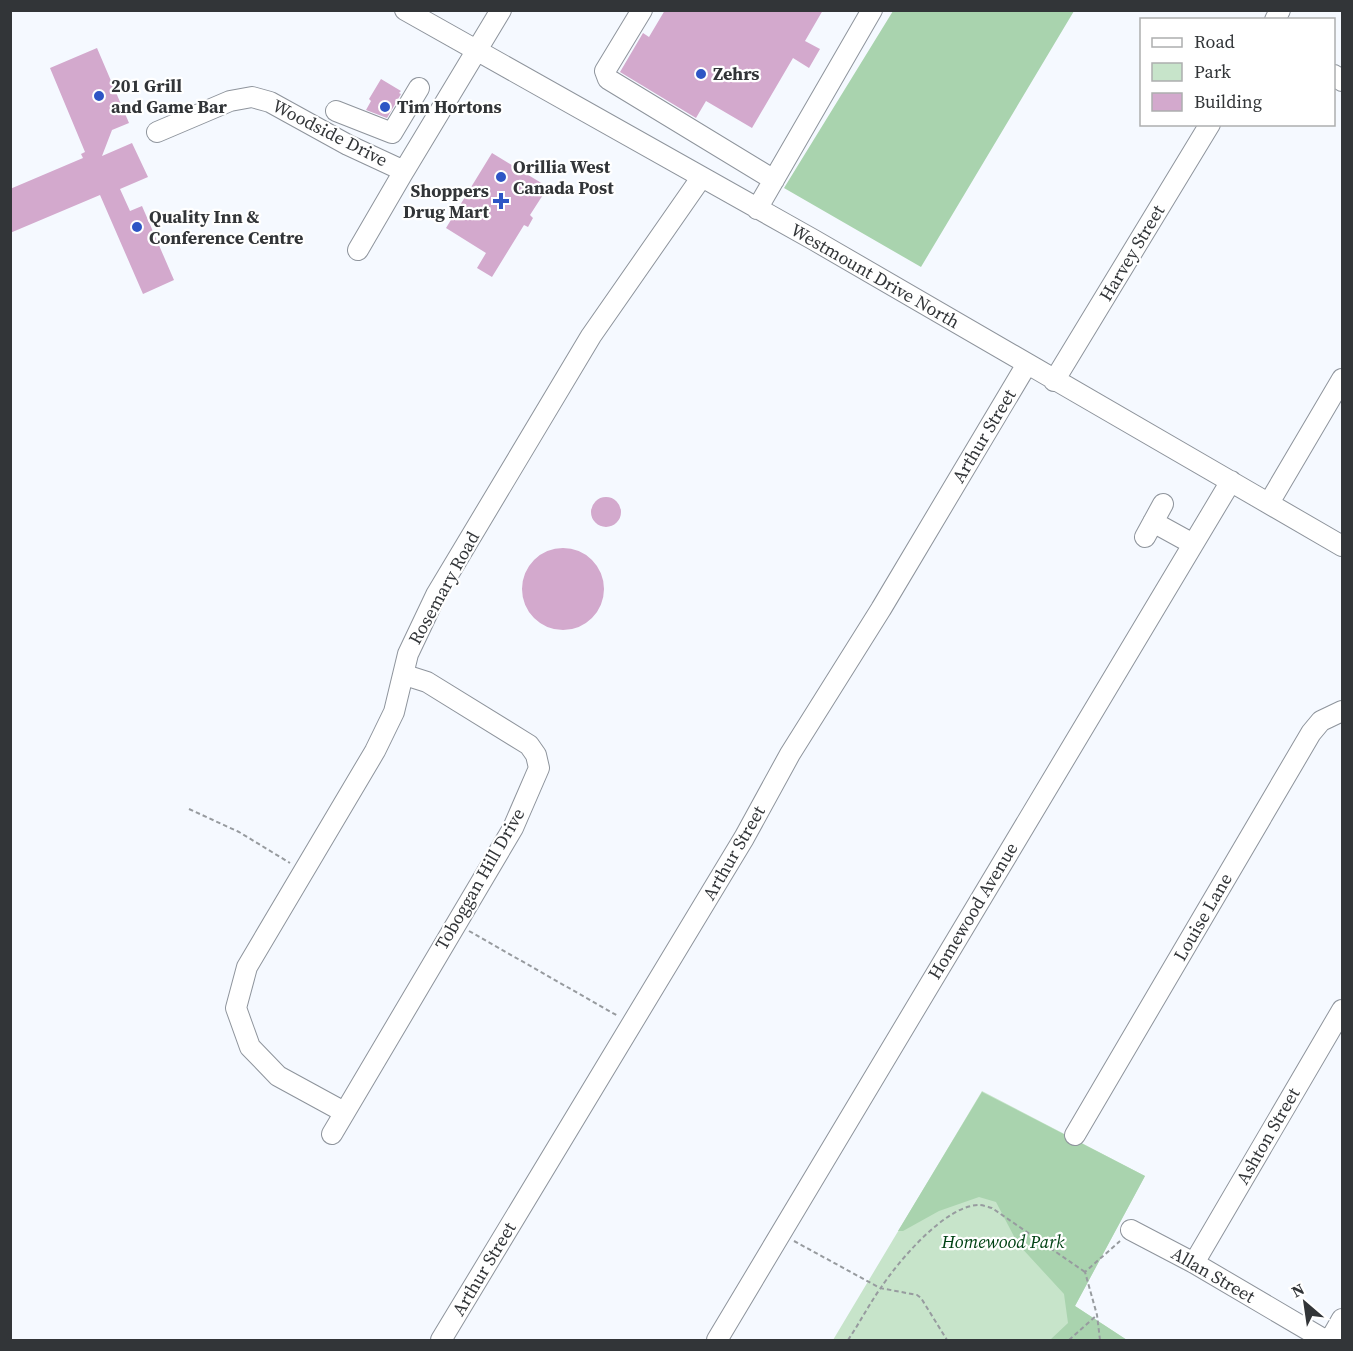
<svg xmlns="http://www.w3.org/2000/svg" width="1353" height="1351" font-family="'Source Serif 4',serif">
  <rect width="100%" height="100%" fill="#f5f9ff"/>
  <path fill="#c7e4ca" d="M982,1091L1145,1176L1075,1306L1127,1340H833Z"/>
  <path fill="#a9d3ae" d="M893,11H1074L921,267L784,188Z
    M982,1092L1145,1176L1075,1306L1127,1340H1050L1068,1323L1064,1294L1018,1244L996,1202L979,1197L939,1211L903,1231H898Z"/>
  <path fill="#d3a9cd" d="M665,10H823L805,41L820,49L809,68L793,58L752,128L706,101L696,118L620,72L643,33L649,37Z
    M97,48L129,123L112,130L102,156L132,143L148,177L120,189L130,211L142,206L174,280L143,294L100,195L10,233V189L83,158L81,154L85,152L50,68Z
    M381,79L401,91L399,93L401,94L387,118L366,110L371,101L369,99Z
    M492,153L548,187L530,215L533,218L528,227L524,225L492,277L477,268L486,253L446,228Z
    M591 512a15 15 0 1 1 30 0a15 15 0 1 1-30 0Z
    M522 589a41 41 0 1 1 82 0a41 41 0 1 1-82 0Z"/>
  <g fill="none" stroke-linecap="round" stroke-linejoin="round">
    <defs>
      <path id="minor" d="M405,10L814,240L1342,546
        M642,10L605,71L608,79L774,180
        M1275,20L1280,10
        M1334,75L1342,81
        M336,111L392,133L419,88
        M157,132L230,101L252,97L270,102L348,145L404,171L501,10
        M757,209L872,10
        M358,250L404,171
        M1054,381L1210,124
        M1269,503L1342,379
        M1153,522L1193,544
        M1145,537L1163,504
        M344,1112L278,1076L250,1047L236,1008L247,967L375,751L394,712L408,654L436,595L591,336L701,178
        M332,1134L513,828L539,768L536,755L529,745L427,682L405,675
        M1075,1135L1311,733L1321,721L1342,711
        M1131,1230L1194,1263L1325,1340
        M1194,1263L1342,1010
        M441,1340L744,838L790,754L881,609L1027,364
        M717,1340L1231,481
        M1330,1340L1342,1319"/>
    </defs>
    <use href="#minor" stroke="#8e949c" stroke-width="22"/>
    <path stroke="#979b9f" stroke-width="2" stroke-dasharray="4.5 3" stroke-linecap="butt" d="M189,809L239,832L290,863
      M469,931L618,1016
      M794,1241L880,1288L917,1295L921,1298L947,1340
      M848,1340C859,1324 868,1306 880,1289C897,1263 945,1205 979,1205C983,1205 988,1207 992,1208L1085,1272
      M1069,1340L1096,1316
      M1100,1340L1097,1315L1085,1272L1120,1241"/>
    <use href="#minor" stroke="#fff" stroke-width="20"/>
  </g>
  <g fill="#2e55c5" stroke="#fff" stroke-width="2">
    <circle cx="701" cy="74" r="6"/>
    <circle cx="99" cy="96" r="6"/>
    <circle cx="385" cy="107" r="6"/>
    <circle cx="501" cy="177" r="6"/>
    <path d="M498 192h6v6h6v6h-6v6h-6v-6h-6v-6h6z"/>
    <circle cx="137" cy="227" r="6"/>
  </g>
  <g text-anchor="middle" stroke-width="4.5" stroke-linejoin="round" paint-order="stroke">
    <g font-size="18" font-weight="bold" fill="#323538" stroke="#fff" text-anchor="start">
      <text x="713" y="80">Zehrs</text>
      <text x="111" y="92">201 Grill<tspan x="111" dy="21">and Game Bar</tspan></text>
      <text x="397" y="113">Tim Hortons</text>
      <text x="513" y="173">Orillia West<tspan x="513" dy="21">Canada Post</tspan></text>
      <text x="489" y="197" text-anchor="end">Shoppers<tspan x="489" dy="21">Drug Mart</tspan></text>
      <text x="149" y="223">Quality Inn &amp;<tspan x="149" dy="21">Conference Centre</tspan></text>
    </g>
    <g font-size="18" fill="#323538" stroke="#fff">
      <text transform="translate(330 133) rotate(27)" y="6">Woodside Drive</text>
      <text transform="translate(1132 253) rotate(-59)" y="6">Harvey Street</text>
      <text transform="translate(875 276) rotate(30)" y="6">Westmount Drive North</text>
      <text transform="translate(984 436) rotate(-59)" y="6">Arthur Street</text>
      <text transform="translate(444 588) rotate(-61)" y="6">Rosemary Road</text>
      <text transform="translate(734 853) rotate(-60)" y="6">Arthur Street</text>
      <text transform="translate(480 879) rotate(-60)" y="6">Toboggan Hill Drive</text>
      <text transform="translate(973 911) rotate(-59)" y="6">Homewood Avenue</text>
      <text transform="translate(1203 917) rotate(-60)" y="6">Louise Lane</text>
      <text transform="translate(1268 1136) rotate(-60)" y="6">Ashton Street</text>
      <text transform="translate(484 1269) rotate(-59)" y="6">Arthur Street</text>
      <text transform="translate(1213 1275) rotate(30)" y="6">Allan Street</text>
    </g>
    <g font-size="18" font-style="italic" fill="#004214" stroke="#fff">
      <text x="1003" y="1248">Homewood Park</text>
    </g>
  </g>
  <rect width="1353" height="1351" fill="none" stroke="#323538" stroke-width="24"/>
  <rect x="1140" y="18" width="195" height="108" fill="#ffffff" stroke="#adaeaf" stroke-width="1.5"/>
  <rect x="1152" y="38" width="30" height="9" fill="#ffffff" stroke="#adaeaf" stroke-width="1.5"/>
  <text x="1194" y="48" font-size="18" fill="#323538">Road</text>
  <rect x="1152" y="63" width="30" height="18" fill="#c7e4ca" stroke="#adaeaf" stroke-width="1.5"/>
  <text x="1194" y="78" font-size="18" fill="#323538">Park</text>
  <rect x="1152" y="93" width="30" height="18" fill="#d3a9cd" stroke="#adaeaf" stroke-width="1.5"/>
  <text x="1194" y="108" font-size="18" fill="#323538">Building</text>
  <g transform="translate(1305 1303) rotate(331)" stroke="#ffffff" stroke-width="4.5" paint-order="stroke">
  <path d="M0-4.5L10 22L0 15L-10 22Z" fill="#323538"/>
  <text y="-9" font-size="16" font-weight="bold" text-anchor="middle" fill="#323538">N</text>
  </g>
</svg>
